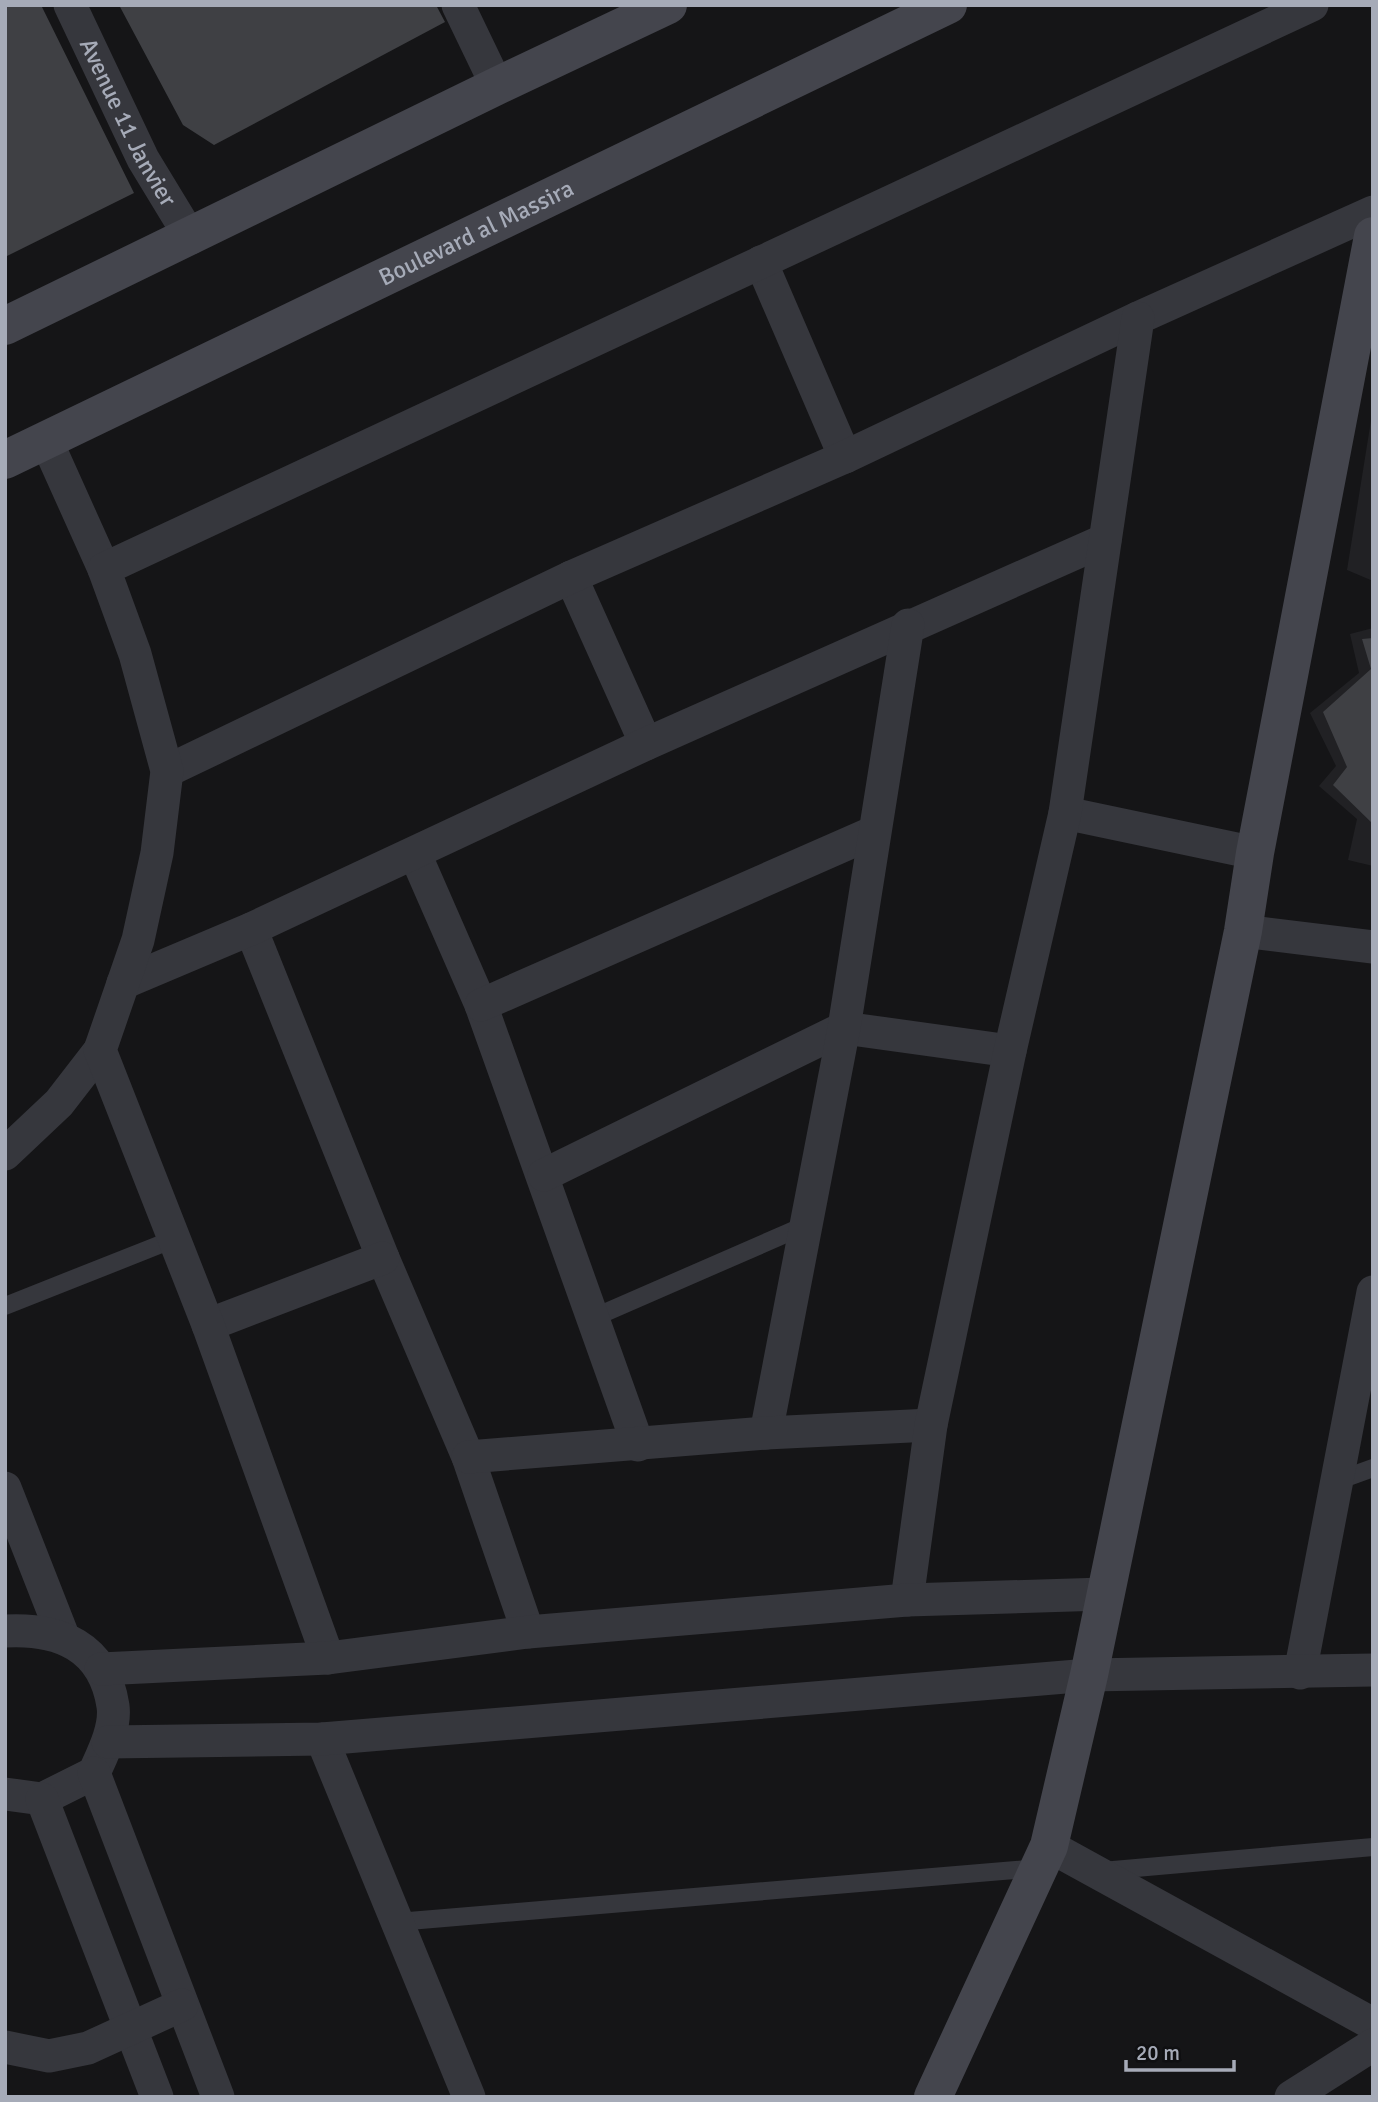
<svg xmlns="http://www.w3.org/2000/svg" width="1378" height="2102" font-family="Signika,sans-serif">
  <rect width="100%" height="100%" fill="#151517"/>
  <path fill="#212124" d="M1373,408V581L1347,570Z
    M1373,628V866L1348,860L1357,819L1319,786L1336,766L1310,713L1359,673L1350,634Z"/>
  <path fill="#3f4044" d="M5,5H41L134,193L5,257Z
    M119,5H436L445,22L214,145L183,125Z
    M1373,638V824L1333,785L1347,767L1323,712L1371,669L1362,639Z"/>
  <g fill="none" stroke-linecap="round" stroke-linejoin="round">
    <path stroke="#36373d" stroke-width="18" d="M5,1306L174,1239
      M595,1317L806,1225
      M1337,1481L1373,1468
      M1102,1871L1373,1847
      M397,1922L1039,1868"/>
    <g stroke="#36373d" stroke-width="33">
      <path id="s1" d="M70,5L143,159L191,238"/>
      <path d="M458,5L497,86"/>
      <path d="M761,262L845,457"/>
      <path d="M46,440L104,569"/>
      <path d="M571,577L646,744"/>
      <path d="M167,771L571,577L845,457L1138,318L1373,212"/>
      <path d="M1065,813L1255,853"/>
      <path d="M415,854L481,1005L638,1445"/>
      <path d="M251,929L383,1258L468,1457L528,1632"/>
      <path d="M1243,931L1373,947"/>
      <path d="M123,983L251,929L646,744L1105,540"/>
      <path d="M481,1005L874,832"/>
      <path d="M5,1154L59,1103L100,1050"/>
      <path d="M544,1175L844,1028L1010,1051"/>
      <path d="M208,1325L383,1258"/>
      <path d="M766,1433L844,1028L908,625"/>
      <path d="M468,1457L766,1433L931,1425"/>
      <path d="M5,1488L63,1636"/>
      <path d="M907,1600L931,1425L1010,1051L1065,813L1138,318"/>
      <path d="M5,1631C59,1628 104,1646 113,1706C116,1728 103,1753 94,1773L42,1799L5,1794"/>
      <path d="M328,1658L208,1325L100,1050L138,940L157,853L167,771L135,654L104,569L1312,5"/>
      <path d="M101,1669L328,1658L528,1632L907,1600L1104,1594"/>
      <path d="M1300,1673L1373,1292"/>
      <path d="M322,1739L469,2097"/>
      <path d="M108,1742L322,1739L1089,1675L1373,1670"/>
      <path d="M94,1773L218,2097"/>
      <path d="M42,1799L157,2097"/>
      <path d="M1049,1846L1373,2024"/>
      <path d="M5,2047L49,2056L88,2048L182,2005"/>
      <path d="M1291,2097L1373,2045"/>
    </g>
    <g stroke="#44454d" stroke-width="38">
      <path d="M5,326L497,86L668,5"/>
      <path id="s2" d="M5,460L948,5"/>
      <path d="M933,2097L1049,1846L1089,1675L1243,931L1255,853L1373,236"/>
    </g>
  </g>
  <g text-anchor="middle" stroke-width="7" stroke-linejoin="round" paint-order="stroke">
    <g font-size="24" fill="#a6abb8" stroke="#101012">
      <text dy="8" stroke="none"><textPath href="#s1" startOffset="131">Avenue 11 Janvier</textPath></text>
      <text dy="8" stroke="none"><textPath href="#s2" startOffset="523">Boulevard al Massira</textPath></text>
    </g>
  </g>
  <rect width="1378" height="2102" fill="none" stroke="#a6abb8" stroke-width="14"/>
  <path d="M1126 2060v10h108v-10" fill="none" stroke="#a6abb8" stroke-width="3.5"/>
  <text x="1136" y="2060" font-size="21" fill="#a6abb8" stroke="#101012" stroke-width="5" paint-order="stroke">20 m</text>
</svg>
